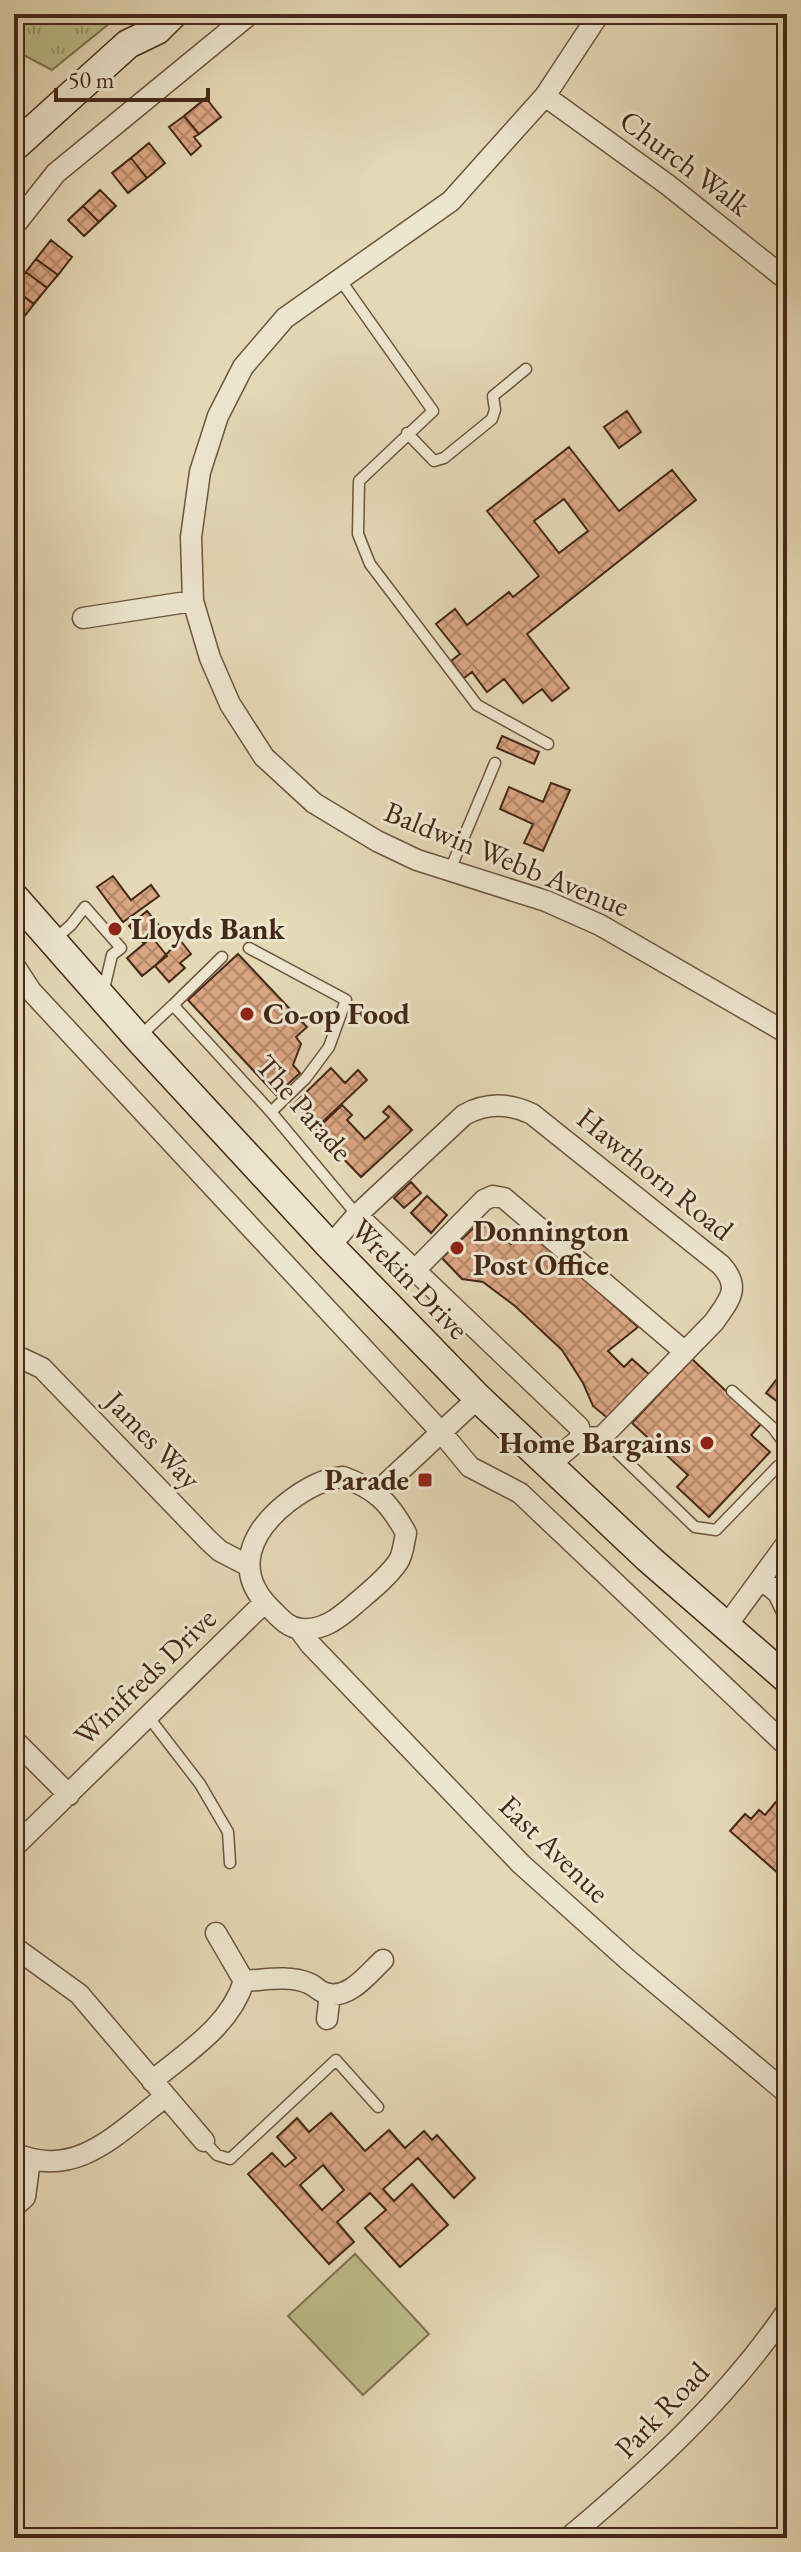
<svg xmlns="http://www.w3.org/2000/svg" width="801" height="2552" font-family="'EB Garamond',serif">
  <defs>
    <pattern id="park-tufts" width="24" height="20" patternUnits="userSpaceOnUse" patternTransform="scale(2)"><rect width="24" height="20" fill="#bbbc88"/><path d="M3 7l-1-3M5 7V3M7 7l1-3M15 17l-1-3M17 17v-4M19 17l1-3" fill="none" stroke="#9a996e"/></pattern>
    <pattern id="building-cross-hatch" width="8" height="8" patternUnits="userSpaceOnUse" patternTransform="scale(2)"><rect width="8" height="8" fill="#dba682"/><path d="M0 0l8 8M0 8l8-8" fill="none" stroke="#b38769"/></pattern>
  </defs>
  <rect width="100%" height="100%" fill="#e4d8b5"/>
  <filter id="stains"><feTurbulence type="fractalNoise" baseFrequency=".0025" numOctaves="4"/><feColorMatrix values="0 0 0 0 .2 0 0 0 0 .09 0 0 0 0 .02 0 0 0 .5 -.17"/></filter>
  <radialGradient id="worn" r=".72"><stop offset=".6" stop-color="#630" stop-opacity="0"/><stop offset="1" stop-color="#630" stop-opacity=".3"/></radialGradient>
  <path fill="#bbbc88" stroke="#807250" stroke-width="2" d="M355,2254L429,2334L363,2395L288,2316Z"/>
  <path fill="url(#park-tufts)" stroke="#807250" stroke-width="2" d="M14,14H121L52,70L14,50Z"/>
  <path fill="url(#building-cross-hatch)" stroke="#452918" stroke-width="2" fill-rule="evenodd" d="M206,98L221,117L199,134L184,116Z
    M184,116L199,134L194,137L201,146L191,155L169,127Z
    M149,143L165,163L147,178L131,158Z
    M131,158L147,178L128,193L112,173Z
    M100,190L116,206L99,222L83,206Z
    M83,206L99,222L84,236L68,220Z
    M51,240L72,257L58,275L36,259Z
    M36,259L58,275L47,288L26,272Z
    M26,272L47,288L34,304L14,289Z
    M14,289L34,304L23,318L14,311L17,308L14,305Z
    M627,411L641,432L619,448L604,427Z
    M569,447L619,511L672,470L696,500L527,634L569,688L552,701L542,689L523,703L504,679L487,692L472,672L464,678L451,661L460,654L436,624L455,609L467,625L509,592L513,597L539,576L487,511ZM564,499L588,531L559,553L534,521Z
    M502,736L539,752L534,764L497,748Z
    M551,783L570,790L543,851L524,843L533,824L500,809L509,787L543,802Z
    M113,876L131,900L151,885L159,896L123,922L97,887Z
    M147,911L161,928L144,944L129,926Z
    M152,937L167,956L142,976L127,958Z
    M180,940L191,954L180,963L185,968L169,982L155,966Z
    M238,954L307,1027L296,1037L301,1044L293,1065L300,1073L276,1095L188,1000Z
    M331,1068L345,1083L358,1070L367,1080L317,1127L295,1103Z
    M342,1105L352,1115L347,1120L365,1139L389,1117L383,1112L389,1106L412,1130L361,1177L316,1130Z
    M411,1182L421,1193L404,1208L394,1198Z
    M427,1196L447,1215L431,1233L411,1213Z
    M483,1219L511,1244L526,1227L638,1327L608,1351L624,1367L632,1359L652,1377L610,1420L593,1406L583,1383L562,1350L515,1306L483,1282L462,1279L442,1258Z
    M692,1359L761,1424L751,1435L770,1452L709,1517L677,1487L688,1475L632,1423Z
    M787,1366V1409L766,1393Z
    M781,1796L787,1801V1864L779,1874L730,1831L745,1814L751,1819L759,1810L765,1815Z
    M331,2113L365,2151L389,2130L405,2148L424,2131L432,2140L437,2135L475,2178L454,2198L418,2158L383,2189L394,2201L412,2184L448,2225L400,2267L365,2228L386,2210L370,2193L337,2222L354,2242L329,2264L248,2174L272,2153L285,2167L296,2158L277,2137L297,2118L309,2132ZM323,2165L344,2190L322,2210L300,2185Z"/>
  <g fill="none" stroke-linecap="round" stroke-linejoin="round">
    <defs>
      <path id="lane" d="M339,278L433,411L359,481L358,534L370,564L477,705L548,744
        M407,433L434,461L444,458L492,419L495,410L493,396L526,369
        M450,870L495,763
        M55,939L71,925L85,907L121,948L112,955L103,993
        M249,948L346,1000L329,1047L306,1078L271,1112
        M173,1005L222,957
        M139,1037L173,1005L271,1112L357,1215
        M732,1391L773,1428L787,1447
        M617,1452L695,1527L716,1530L778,1466L787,1464
        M147,1715L200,1784L228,1832L230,1863
        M204,2141L217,2155L230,2159L336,2060L378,2107"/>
      <path id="street" d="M599,14L545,96L451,201L285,318L243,367L218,416L200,472L191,537L193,601L210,658L230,704L264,757L314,803L377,841L417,860L546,901L600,925L787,1033
        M545,96L668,185L787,280
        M14,226L56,173L250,14
        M83,618L193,601
        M14,965L31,991L441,1432L470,1467L520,1493L787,1746
        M357,1215L464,1115C487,1102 509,1103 532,1114L721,1265C742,1288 729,1300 714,1322L602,1437L581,1438L549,1465
        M330,1246L357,1215L579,1427L581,1438
        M416,1269L484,1200L493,1196L504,1198L685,1352
        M14,1358L23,1359L42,1368L209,1541L220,1551L249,1566
        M343,1477C376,1489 389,1502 406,1533C404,1542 403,1555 398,1562C387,1578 369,1592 354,1605C339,1618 323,1631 301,1629C288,1628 279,1617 271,1609C232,1571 251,1531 288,1502C305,1489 322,1479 343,1477Z
        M377,1492L478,1398
        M761,1579L778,1593L787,1611
        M727,1625L787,1543
        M299,1629L310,1644L521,1864L628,1960L787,2093
        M14,1740L69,1795
        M14,1847L264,1603
        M14,1947L79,1994L204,2141
        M244,1981C264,1980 289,1975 308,1983C314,1985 319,1991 325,1993C348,2001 368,1974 383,1960
        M327,2019L330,1994
        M152,2081C187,2052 230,2026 244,1981L216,1933
        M14,2153C77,2181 118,2132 165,2097
        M14,2207L25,2197L30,2160
        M568,2538C648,2471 728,2398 787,2311"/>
      <path id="secondary" d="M14,147L128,44L157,30L173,14
        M14,897L138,1038L330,1246L478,1398L649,1559L787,1679"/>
    </defs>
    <use href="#lane" stroke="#6d553f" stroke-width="13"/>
    <use href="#street" stroke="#6d553f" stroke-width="23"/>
    <use href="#secondary" stroke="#452918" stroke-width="31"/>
    <use href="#lane" stroke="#ede6cf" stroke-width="10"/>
    <use href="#street" stroke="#ede6cf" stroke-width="20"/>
    <use href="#secondary" stroke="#ede6cf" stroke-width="28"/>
  </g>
  <g fill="#8f2418" stroke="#ede6cf" stroke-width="3">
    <circle cx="115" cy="929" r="8"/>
    <circle cx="247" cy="1014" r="8"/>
    <circle cx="457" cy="1248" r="8"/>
    <circle cx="707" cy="1443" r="8"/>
    <rect x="417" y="1472" width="16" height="16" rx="4"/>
  </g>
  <g text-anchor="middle" stroke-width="6" stroke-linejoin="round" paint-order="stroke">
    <g font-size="30" fill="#452918" stroke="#ede6cf">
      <text transform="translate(685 163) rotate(37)" y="10">Church Walk</text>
      <text transform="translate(507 859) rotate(22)" y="10">Baldwin Webb Avenue</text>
      <text transform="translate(304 1108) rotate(49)" y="10">The Parade</text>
      <text transform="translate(655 1174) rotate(39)" y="10">Hawthorn Road</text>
      <text transform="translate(410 1279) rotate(46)" y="10">Wrekin Drive</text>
      <text transform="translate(153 1440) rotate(46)" y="10">James Way</text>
      <text transform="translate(145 1677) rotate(-44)" y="10">Winifreds Drive</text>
      <text transform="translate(554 1849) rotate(44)" y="10">East Avenue</text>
      <text transform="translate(662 2410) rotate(-46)" y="10">Park Road</text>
    </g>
    <g font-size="30" font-weight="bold" fill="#452918" stroke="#ede6cf" text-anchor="start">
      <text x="131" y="939">Lloyds Bank</text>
      <text x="263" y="1024">Co-op Food</text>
      <text x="473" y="1241">Donnington<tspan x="473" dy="34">Post Office</tspan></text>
      <text x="691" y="1453" text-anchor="end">Home Bargains</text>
      <text x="409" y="1490" text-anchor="end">Parade</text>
    </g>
  </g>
  <rect width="801" height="2552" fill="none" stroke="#e4d8b5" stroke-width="48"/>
  <rect x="16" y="16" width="769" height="2520" fill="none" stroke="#452918" stroke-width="4"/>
  <rect x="24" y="24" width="753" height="2504" fill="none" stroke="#452918" stroke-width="2"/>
  <path d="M56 88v12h152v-12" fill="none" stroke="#452918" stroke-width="4"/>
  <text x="68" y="88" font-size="24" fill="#452918" stroke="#ede6cf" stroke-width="6" paint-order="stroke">50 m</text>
  <rect width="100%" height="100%" filter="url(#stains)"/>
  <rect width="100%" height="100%" fill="url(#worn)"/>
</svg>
